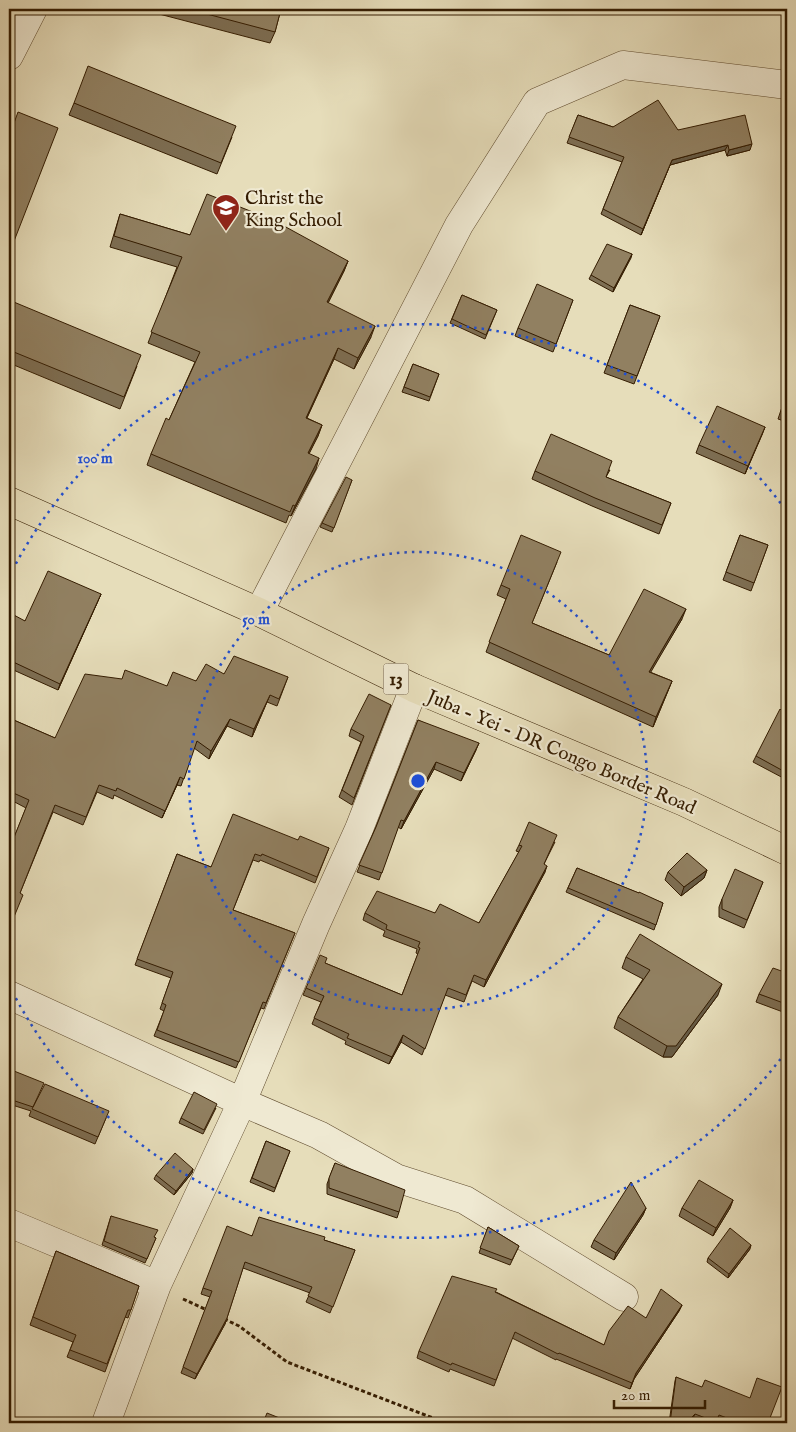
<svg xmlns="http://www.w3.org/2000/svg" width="796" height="1432" font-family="'IM FELL English',serif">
  <rect width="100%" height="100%" fill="#e6ddba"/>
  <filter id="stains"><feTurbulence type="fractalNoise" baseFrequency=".004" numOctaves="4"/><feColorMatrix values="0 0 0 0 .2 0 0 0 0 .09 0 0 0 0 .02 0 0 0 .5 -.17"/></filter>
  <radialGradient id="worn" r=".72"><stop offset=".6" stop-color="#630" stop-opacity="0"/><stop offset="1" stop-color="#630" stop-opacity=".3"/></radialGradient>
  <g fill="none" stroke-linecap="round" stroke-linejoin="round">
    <defs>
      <path id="minor" d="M9,56L33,9
        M9,995L242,1102L319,1135L396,1178L465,1200L624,1297
        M9,1223L157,1285
        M106,1423L157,1285L242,1102L316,924L359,829L414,688"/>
      <path id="tertiary" d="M259,612L459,225L537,102L623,65L787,85"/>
      <path id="primary" d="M9,501L259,612L414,688L684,802L787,851"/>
    </defs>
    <use href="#minor" stroke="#604c2f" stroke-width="29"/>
    <use href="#tertiary" stroke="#604c2f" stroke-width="29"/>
    <use href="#primary" stroke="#341c01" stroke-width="29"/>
    <path stroke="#341c01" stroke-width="3" stroke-dasharray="4 2.5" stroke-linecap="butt" d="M183,1299L207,1310
      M224,1319L239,1326L287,1362L446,1423"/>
    <use href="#minor" stroke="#efe9d2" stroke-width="28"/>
    <use href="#tertiary" stroke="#efe9d2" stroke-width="28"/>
    <use href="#primary" stroke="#e6ddba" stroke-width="28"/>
  </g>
  <path fill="#7d6e53" stroke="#341c01" d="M140,9H281L275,32L270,43Z
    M74,103L232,137L217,174L69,115Z
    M578,115L613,127L678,130L750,150L727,156L725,150L670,165L641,235L601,214L622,162L567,143Z
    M120,214L190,235L348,261L344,271L328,303L371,337L354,369L334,359L307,418L322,425L318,436L309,453L316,469L291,516L289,515L286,523L147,465L151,454L169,420L195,362L148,343L177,267L110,247Z
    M632,254L613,292L589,279L591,275Z
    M462,295L497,310L485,339L450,323Z
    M9,300L137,366L120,409L9,363Z
    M573,300L553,352L515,336L518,328Z
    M630,305L660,316L634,384L604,373Z
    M413,364L439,374L429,401L402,392Z
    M787,392V422L778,419Z
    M765,427L745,474L696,453L699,445Z
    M610,470L606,477L671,503L659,534L592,506L532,479L535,471Z
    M352,480L332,532L320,527L322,523Z
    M740,535L768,545L751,591L723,580Z
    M557,562L532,623L609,655L682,619L650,672L672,681L653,727L486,652L506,599L497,595L501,585Z
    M101,594L58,690L9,668V619L25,621Z
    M224,674L288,677L277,706L267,702L252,737L227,726L209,759L194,748L181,786L177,785L162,818L114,795L113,799L97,792L83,825L53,812L20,893L9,930V850L26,808L9,799V718L55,738L167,686L196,681Z
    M391,705L352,805L339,797L361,742L349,736L351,729Z
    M787,716V780L753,762L756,756Z
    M418,720L476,750L461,781L434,769L401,829L398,827L379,880L357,872L376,827Z
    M298,840L329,848L315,883L260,860L259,862L253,860L233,910L295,933L264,1009L261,1008L236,1068L154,1036L164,1011L160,1009L171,978L135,965L177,854L211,867Z
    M555,842L544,864L545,872L484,987L472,981L464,1002L445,995L422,1055L401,1042L389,1064L345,1044L346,1041L312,1024L321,1002L303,995L306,988L325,963L402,995L418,954L416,953L417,949L383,936L385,931L363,920L365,913H435L479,923L519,852L516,851L519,845Z
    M577,868L663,903L654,930L566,892Z
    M707,870L704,878L681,896L665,880L668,872Z
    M763,882L744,928L719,917V907L722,899Z
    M626,957L718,995L672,1057H663L614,1028L618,1017L643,979L622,968Z
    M759,994L787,1002L783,1012L756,1002Z
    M9,1069L37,1100L106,1118L95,1144L29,1116L31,1111L9,1104Z
    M216,1108L203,1134L179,1123L181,1118Z
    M266,1141L290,1151L274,1192L250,1182Z
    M335,1163L399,1212L397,1218L327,1194V1184Z
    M193,1169L192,1173L174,1195L154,1179L156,1175Z
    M733,1200L730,1208L713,1236L679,1216L682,1208Z
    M646,1208L643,1215L614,1260L591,1247L594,1240Z
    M111,1216L156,1238L145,1263L102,1245Z
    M488,1227L519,1246L510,1265L479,1253Z
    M252,1235L324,1240L355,1250L330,1313L306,1302L310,1293L243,1268L225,1324L195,1379L181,1373L210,1297L201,1294L203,1288Z
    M750,1249L728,1278L707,1262L708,1258Z
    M56,1251L139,1286L128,1318L125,1317L105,1372L67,1357L73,1342L30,1325Z
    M496,1292L604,1345L646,1318L682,1305L679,1311L634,1379L630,1389L556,1359V1360L512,1338L494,1386L450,1369L449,1372L417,1358L419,1351Z
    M676,1377L768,1423H728L718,1419L716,1423H706L693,1418L689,1423H669L675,1381Z"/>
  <path fill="#665a44" stroke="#341c01" d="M752,144L750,150L727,156L729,150Z
    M728,145L725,150L670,165L641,235L672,160Z
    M632,254L631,258L613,292L614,288Z
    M348,261L344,271L323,313L327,302Z
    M375,326L371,337L354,369L358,358Z
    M338,348L334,359L302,428L306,418Z
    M322,425L318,436L304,464L308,453Z
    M765,427L762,435L745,474L748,466Z
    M319,458L316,469L291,516L295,506Z
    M101,594L98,601L58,690L60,684Z
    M686,609L682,619L645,682L649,672Z
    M672,681L668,691L653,727L656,717Z
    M270,695L252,737L254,729Z
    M230,719L227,726L209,759L211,751Z
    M479,743L476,750L461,781L464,773Z
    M436,762L434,769L401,829L404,821Z
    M180,777L177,785L162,818L165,811Z
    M547,866L545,872L484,987L486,980Z
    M707,870L704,878L681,896L684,887Z
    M722,984L718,995L672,1057H663L667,1046Z
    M403,1035L401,1042L389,1064L392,1057Z
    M193,1169L192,1173L174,1195L176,1191Z
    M733,1200L730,1208L713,1236L716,1228Z
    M646,1208L643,1215L614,1260L616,1253Z
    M751,1245L750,1249L728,1278L729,1274Z
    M682,1305L679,1311L634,1379L630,1389L636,1373Z
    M227,1318L225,1324L195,1379L197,1374Z
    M695,1414L693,1418L689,1423H686Z"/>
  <path fill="#918061" stroke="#341c01" d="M188,9H281L275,32Z
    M88,66L236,126L221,163L74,103Z
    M658,100L678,130L745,115L752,144L729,150L728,145L672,160L643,229L603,209L624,157L569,137L578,115L613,127Z
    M18,112L58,128L9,254V137Z
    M207,194L273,220L348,261L327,302L375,326L358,358L338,348L306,418L322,425L308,453L319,458L295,506L293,505L290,512L151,454L166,418L169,420L200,352L151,332L182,257L114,236L120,214L190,235Z
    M607,244L632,254L614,288L591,275Z
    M537,284L573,300L556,344L518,328Z
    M462,295L497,310L486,335L452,319Z
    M9,300L141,355L124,397L9,350Z
    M630,305L660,316L637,376L607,365Z
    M413,364L439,374L430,397L404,387Z
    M787,393V411L782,409Z
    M717,406L765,427L748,466L699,445Z
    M551,434L612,461L606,477L671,503L662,525L595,498L535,471Z
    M346,477L352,480L334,528L322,523Z
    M521,535L561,552L532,623L609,655L644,589L686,609L649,672L672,681L656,717L489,642L510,589L501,585Z
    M740,535L768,545L754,583L726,572Z
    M48,571L101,594L60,684L9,660V619L12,614L25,621Z
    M234,656L288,677L279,699L270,695L254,729L230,719L211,751L197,741L184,779L180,777L165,811L117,788L116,791L99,785L86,817L55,805L20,893L23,895L9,929V850L29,800L9,791V718L55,738L85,674L122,679L125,670L167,686L173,672L196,681L206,664L224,674Z
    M369,694L391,705L354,798L342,790L364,736L351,729Z
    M780,709L787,716V773L756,756Z
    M418,720L479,743L464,773L436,762L404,821L401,820L382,873L359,865L376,827Z
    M233,814L298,840L300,836L329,848L317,877L262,854L261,856L255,854L233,910L295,933L266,1003L263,1002L239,1062L157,1030L166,1005L162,1003L173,972L137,959L177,854L211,867Z
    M529,822L557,835L544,864L547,866L486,980L474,975L466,995L448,988L425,1049L403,1035L392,1057L347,1038L349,1034L314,1018L324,996L306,988L320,955L327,958L325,963L402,995L420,948L418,947L420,942L386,929L387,925L365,913L377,891L435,913L440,904L479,923L522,846L519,845Z
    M687,853L707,870L684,887L668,872Z
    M577,868L639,893V892L663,903L656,925L568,888Z
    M735,869L763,882L747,920L722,909V899Z
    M640,934L722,984L676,1046H667L618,1017L650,970L626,957Z
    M773,968L787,973V1002L786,1004L759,994Z
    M9,1069L44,1083L33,1107L9,1099Z
    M45,1084L109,1111L98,1137L32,1109Z
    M194,1092L217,1104L204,1130L181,1118Z
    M266,1141L290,1151L275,1188L252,1178Z
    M175,1153L193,1169L176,1191L156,1175Z
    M335,1163L405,1190L399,1212L329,1188V1178Z
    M699,1180L733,1200L716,1228L682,1208Z
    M631,1182L646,1208L616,1253L594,1240Z
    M111,1216L158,1230L154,1237L156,1238L147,1259L104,1241Z
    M259,1217L325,1237L324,1240L355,1250L333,1307L308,1296L312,1287L245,1262L227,1318L197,1374L183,1367L212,1291L203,1288L227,1226L252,1236Z
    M488,1227L519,1246L512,1260L480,1248Z
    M730,1228L751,1245L729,1274L708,1258Z
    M56,1251L139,1286L131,1310H128L107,1364L70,1350L76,1335L33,1317Z
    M452,1276L497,1289L495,1292L604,1345L609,1331L628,1306L646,1318L661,1289L682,1305L636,1373L632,1383L559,1353L558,1354L515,1332L496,1380L452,1363L451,1365L419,1351Z
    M676,1377L702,1387L705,1380L750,1398L757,1378L782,1387L768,1423H740L719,1415L716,1422L695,1414L686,1423H670Z
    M267,1413L292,1423H263Z"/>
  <g fill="none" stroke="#1d4ed8" stroke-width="2.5" stroke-dasharray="2.5 5">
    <circle cx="418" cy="781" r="229"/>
    <path d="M785 1053A457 457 0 0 1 9 985M9 577A457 457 0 0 1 785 509"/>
  </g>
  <defs>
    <symbol id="school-pin" viewBox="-11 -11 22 30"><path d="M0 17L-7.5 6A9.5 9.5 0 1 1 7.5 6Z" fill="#8f2418" stroke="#efe9d2"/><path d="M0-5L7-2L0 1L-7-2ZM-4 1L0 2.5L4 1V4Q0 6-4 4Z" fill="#fff"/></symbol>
  </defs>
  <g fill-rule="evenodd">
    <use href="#school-pin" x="210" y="192" width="32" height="43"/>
  </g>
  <g text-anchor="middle" stroke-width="4.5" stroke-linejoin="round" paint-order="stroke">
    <rect fill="#efe9d2" stroke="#6c5a40" stroke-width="1" x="383.5" y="663.5" width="25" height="31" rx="4"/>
    <g font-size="18" font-weight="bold" fill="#341c01">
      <text x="396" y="685">13</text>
    </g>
    <g font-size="19" fill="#341c01" stroke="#efe9d2" text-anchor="start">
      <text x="245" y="204">Christ the<tspan x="245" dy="22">King School</tspan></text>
    </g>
    <g font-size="19" fill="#341c01" stroke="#efe9d2">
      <text transform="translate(562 751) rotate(23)" y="7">Juba - Yei - DR Congo Border Road</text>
    </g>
  </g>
  <circle cx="418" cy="781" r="8" fill="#1d4ed8" stroke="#efe9d2" stroke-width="2.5"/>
  <g font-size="15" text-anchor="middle" font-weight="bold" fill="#1d4ed8" stroke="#efe9d2" stroke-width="4.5" stroke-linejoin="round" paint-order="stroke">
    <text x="95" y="463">100 m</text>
    <text x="256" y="624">50 m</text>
  </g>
  <rect width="796" height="1432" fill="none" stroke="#e6ddba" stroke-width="30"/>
  <rect x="10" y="10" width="776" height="1412" fill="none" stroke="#341c01" stroke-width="2.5"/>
  <rect x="15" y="15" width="766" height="1402" fill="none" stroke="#341c01"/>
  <path d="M614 1400v8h91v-8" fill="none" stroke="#341c01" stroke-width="2.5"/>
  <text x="621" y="1400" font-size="15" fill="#341c01" stroke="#efe9d2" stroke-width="4" paint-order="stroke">20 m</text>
  <rect width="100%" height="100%" filter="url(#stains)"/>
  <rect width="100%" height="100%" fill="url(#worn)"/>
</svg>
